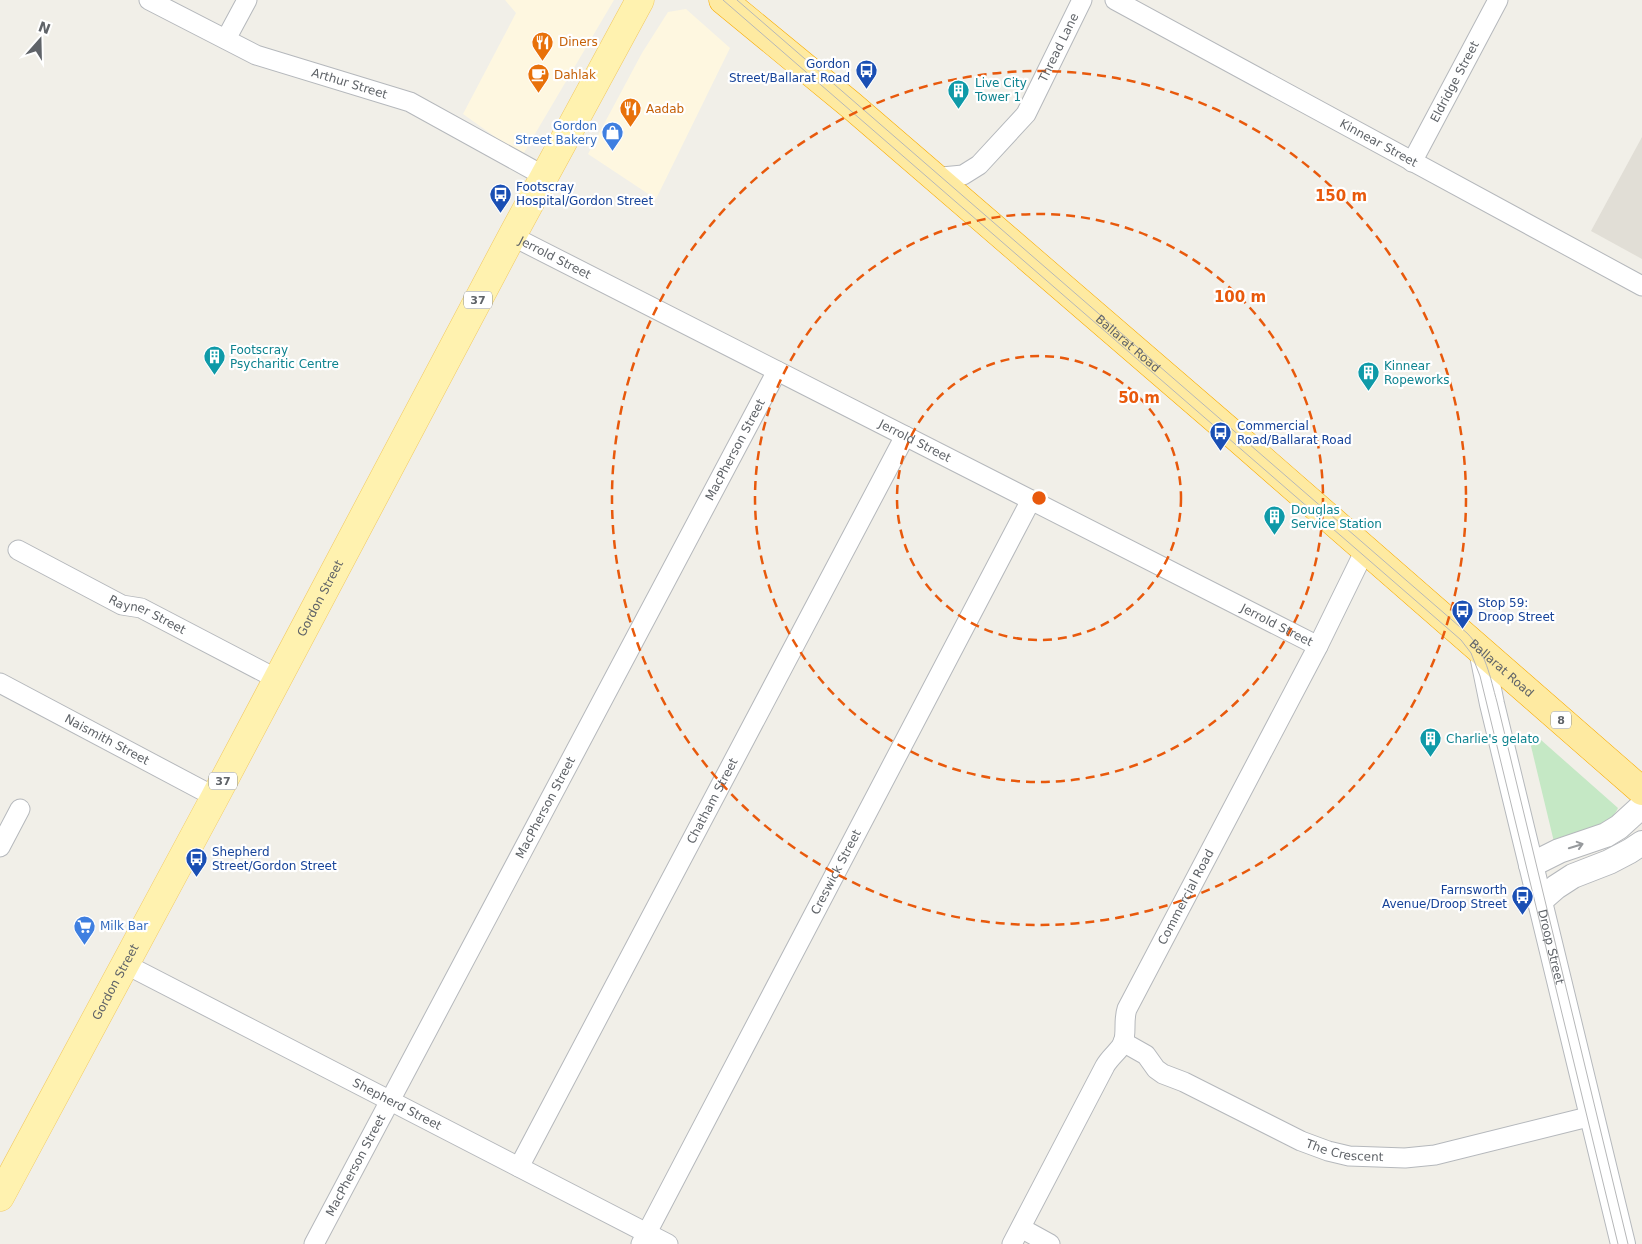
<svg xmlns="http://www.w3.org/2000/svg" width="1642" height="1244" font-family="'DejaVu Sans',sans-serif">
  <rect width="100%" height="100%" fill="#f1efe8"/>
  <path fill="#fef7e0" d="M505,0H614L522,156L463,114L516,13Z
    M686,9L730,48L656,199L588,154L642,53L668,12Z"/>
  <path fill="#e1ded6" d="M1642,137V259L1591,231Z"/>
  <path fill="#c5e8c5" d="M1541,740L1618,808C1610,828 1573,835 1554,842L1530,742Z"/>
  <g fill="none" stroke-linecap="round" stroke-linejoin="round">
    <defs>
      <g id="minor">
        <path id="s1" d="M149,0L256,55L410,102L544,176"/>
        <path id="s2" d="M1115,0L1642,286"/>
        <path d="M226,39L247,0"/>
        <path id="s3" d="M1412,162L1498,0"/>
        <path id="s4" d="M930,173L942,177L963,175L979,165L1026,114L1082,0"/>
        <path id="s5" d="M512,236L1318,646"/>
        <path id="s6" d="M18,550L122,605L141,608L277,679"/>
        <path id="s7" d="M0,683L215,797"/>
        <path d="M0,847L20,809"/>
        <path id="s8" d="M125,964L668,1244"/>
        <path id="s9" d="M1123,1042L1146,1055L1156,1069L1163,1074L1184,1082L1301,1141L1328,1151L1349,1156L1405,1158L1435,1155L1592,1116"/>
        <path id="s10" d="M519,1167L905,436"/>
        <path d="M1021,1228L1050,1244"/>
        <path id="s11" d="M314,1244L777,371"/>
        <path id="s12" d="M641,1244L1031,500"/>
        <path id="s13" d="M1012,1244L1105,1066C1110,1057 1120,1050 1123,1043C1127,1033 1123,1021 1127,1009L1318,646L1365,550"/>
      </g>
      <g id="tertiary">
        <path id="s14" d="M1481,650L1492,704L1623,1244"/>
        <path d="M1531,865L1559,851L1606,835L1619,827L1642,806"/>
        <path d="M1540,901L1556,887L1573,876L1609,862L1630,851L1642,843"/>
      </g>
      <g id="primary">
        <path id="s15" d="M0,1197L215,797L512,236L640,0"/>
      </g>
      <g id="trunk">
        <path id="s16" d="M723,0L852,106L1234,435L1642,791"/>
      </g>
    </defs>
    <use href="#minor" stroke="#b5b8bc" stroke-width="21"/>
    <use href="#tertiary" stroke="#b5b8bc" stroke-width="26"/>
    <use href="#primary" stroke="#f2c960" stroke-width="29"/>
    <use href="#trunk" stroke="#f9ab00" stroke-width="29"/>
    <use href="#minor" stroke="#fff" stroke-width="19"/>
    <use href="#tertiary" stroke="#fff" stroke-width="24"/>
    <use href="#primary" stroke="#fff2af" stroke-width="28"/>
    <use href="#trunk" stroke="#feeaa1" stroke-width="28"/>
    <path stroke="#b6b7b8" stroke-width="1" d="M723,0L1453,633L1461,640L1471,653L1480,676L1618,1244
      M737,0L1467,633C1486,652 1490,677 1497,702L1628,1244"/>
  </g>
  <defs><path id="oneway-shaft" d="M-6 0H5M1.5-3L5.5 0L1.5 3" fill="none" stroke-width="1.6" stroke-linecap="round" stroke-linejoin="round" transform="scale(1.25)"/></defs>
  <use stroke="#979a9d" href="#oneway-shaft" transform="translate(1576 846) rotate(-17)"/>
  <g fill="none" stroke="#e8590c" stroke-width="2.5" stroke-dasharray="9 6">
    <circle cx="1039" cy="498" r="142"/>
    <circle cx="1039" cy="498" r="284"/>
    <circle cx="1039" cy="498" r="427"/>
  </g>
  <defs>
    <symbol id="restaurant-pin" viewBox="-11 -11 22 30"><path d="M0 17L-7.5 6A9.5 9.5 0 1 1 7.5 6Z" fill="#e8710a" stroke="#fff"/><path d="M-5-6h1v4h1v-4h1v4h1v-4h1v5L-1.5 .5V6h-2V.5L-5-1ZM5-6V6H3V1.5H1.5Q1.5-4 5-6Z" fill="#fff"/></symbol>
    <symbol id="bus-pin" viewBox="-11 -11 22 30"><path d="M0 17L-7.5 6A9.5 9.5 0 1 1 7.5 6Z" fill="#1a4fb4" stroke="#fff"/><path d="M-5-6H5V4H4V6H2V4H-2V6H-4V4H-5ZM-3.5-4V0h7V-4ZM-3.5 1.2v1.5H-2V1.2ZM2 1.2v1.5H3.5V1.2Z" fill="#fff"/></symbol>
    <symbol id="cafe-pin" viewBox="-11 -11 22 30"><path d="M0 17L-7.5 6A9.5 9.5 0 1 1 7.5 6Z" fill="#e8710a" stroke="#fff"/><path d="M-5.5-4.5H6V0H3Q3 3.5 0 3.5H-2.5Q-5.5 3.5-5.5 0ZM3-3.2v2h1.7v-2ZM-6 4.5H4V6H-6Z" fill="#fff"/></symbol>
    <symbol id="building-pin" viewBox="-11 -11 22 30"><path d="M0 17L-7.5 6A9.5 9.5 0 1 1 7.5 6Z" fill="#0f9aa8" stroke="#fff"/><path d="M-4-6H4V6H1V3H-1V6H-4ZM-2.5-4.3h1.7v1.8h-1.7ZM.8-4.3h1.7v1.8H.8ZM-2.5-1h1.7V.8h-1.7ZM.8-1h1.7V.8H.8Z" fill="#fff"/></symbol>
    <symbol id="shop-pin" viewBox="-11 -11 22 30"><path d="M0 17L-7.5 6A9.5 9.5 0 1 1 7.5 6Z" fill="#3f7fe0" stroke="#fff"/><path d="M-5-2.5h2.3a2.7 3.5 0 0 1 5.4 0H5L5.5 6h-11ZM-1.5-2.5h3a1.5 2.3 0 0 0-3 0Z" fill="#fff"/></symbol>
    <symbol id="supermarket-pin" viewBox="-11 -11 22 30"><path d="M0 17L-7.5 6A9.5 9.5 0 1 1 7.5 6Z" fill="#3f7fe0" stroke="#fff"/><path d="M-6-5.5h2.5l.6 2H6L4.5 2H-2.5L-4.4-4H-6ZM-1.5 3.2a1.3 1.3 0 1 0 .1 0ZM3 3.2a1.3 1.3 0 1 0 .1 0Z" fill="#fff"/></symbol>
  </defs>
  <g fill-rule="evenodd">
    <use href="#restaurant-pin" x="530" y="30" width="25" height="34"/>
    <use href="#bus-pin" x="854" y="58" width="25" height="34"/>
    <use href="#cafe-pin" x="526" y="62" width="25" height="34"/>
    <use href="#building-pin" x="946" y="78" width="25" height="34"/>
    <use href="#restaurant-pin" x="618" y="96" width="25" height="34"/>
    <use href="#shop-pin" x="600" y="120" width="25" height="34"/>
    <use href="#bus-pin" x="488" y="182" width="25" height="34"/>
    <use href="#building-pin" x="202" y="344" width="25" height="34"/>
    <use href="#building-pin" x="1356" y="360" width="25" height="34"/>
    <use href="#bus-pin" x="1208" y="420" width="25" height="34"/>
    <use href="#building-pin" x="1262" y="504" width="25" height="34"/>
    <use href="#bus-pin" x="1450" y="598" width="25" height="34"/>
    <use href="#building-pin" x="1418" y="726" width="25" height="34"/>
    <use href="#bus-pin" x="184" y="846" width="25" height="34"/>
    <use href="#bus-pin" x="1510" y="884" width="25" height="34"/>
    <use href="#supermarket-pin" x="72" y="914" width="25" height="34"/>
  </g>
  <g text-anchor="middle" stroke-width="4.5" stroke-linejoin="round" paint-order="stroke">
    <g fill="#fff" stroke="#8f9295" stroke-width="1">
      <rect x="464" y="291.5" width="28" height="17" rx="4"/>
      <rect x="1551" y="711.5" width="20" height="17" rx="4"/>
      <rect x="209" y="772.5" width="28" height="17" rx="4"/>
    </g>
    <g font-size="11" font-weight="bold" fill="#5f6368">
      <text x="478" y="304">37</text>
      <text x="1561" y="724">8</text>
      <text x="223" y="785">37</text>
    </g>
    <g font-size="12" fill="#c56008" stroke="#fff" text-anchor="start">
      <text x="559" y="46">Diners</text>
      <text x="554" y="79">Dahlak</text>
      <text x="646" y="113">Aadab</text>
    </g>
    <g font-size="12" fill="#5f6368" stroke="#fff">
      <text dy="4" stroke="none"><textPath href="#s4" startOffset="196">Thread Lane</textPath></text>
      <text dy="4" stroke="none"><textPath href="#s3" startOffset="91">Eldridge Street</textPath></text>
      <text dy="4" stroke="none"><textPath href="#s1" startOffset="218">Arthur Street</textPath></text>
      <text dy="4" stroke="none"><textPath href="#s2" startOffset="300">Kinnear Street</textPath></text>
      <text dy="4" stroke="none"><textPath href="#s5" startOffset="48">Jerrold Street</textPath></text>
      <text dy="4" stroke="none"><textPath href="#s16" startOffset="531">Ballarat Road</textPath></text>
      <text dy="4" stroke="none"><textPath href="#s5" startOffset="452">Jerrold Street</textPath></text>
      <text dy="4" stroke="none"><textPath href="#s11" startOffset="899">MacPherson Street</textPath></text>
      <text dy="4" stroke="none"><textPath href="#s15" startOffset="679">Gordon Street</textPath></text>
      <text dy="4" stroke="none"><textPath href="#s6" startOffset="145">Rayner Street</textPath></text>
      <text dy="4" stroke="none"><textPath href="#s5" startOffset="858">Jerrold Street</textPath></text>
      <text dy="4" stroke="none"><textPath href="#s16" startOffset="1026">Ballarat Road</textPath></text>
      <text dy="4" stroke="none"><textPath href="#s7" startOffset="121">Naismith Street</textPath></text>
      <text dy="4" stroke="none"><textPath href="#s10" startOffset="414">Chatham Street</textPath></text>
      <text dy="4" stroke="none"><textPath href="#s11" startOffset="494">MacPherson Street</textPath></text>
      <text dy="4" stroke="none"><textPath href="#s12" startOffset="420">Creswick Street</textPath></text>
      <text dy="4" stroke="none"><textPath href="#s13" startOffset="391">Commercial Road</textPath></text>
      <text dy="4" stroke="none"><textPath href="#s14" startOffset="305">Droop Street</textPath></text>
      <text dy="4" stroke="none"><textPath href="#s15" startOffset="244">Gordon Street</textPath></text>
      <text dy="4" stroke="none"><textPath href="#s8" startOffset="306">Shepherd Street</textPath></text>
      <text dy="4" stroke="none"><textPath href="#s9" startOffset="251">The Crescent</textPath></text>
      <text dy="4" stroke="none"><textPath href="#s11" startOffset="89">MacPherson Street</textPath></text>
    </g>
    <g font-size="12" fill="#164399" stroke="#fff" text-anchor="start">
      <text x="850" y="68" text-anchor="end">Gordon<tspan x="850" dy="14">Street/Ballarat Road</tspan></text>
      <text x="516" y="191">Footscray<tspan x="516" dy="14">Hospital/Gordon Street</tspan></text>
      <text x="1237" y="430">Commercial<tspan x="1237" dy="14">Road/Ballarat Road</tspan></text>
      <text x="1478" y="607">Stop 59:<tspan x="1478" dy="14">Droop Street</tspan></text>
      <text x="212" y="856">Shepherd<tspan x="212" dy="14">Street/Gordon Street</tspan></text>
      <text x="1507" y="894" text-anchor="end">Farnsworth<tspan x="1507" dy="14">Avenue/Droop Street</tspan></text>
    </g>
    <g font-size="12" fill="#0d838f" stroke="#fff" text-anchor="start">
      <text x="975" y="87">Live City<tspan x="975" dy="14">Tower 1</tspan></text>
      <text x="230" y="354">Footscray<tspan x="230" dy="14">Psycharitic Centre</tspan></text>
      <text x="1384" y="370">Kinnear<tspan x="1384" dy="14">Ropeworks</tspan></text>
      <text x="1291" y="514">Douglas<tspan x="1291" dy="14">Service Station</tspan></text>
      <text x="1446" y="743">Charlie's gelato</text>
    </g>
    <g font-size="12" fill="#366cbe" stroke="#fff" text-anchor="end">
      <text x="597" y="130">Gordon<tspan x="597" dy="14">Street Bakery</tspan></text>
      <text x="100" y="930" text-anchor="start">Milk Bar</text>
    </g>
  </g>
  <circle cx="1039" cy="498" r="8" fill="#e8590c" stroke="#fff" stroke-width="2.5"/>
  <g font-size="15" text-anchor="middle" font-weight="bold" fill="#e8590c" stroke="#fff" stroke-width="4.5" stroke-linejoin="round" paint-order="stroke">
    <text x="1341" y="201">150 m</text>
    <text x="1240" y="302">100 m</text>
    <text x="1139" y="403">50 m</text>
  </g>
  <g transform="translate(40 40) rotate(20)" stroke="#ffffff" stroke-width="4" paint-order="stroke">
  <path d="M0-4L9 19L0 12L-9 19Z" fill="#5f6368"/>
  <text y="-8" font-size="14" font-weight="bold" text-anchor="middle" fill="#5f6368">N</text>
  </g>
</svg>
